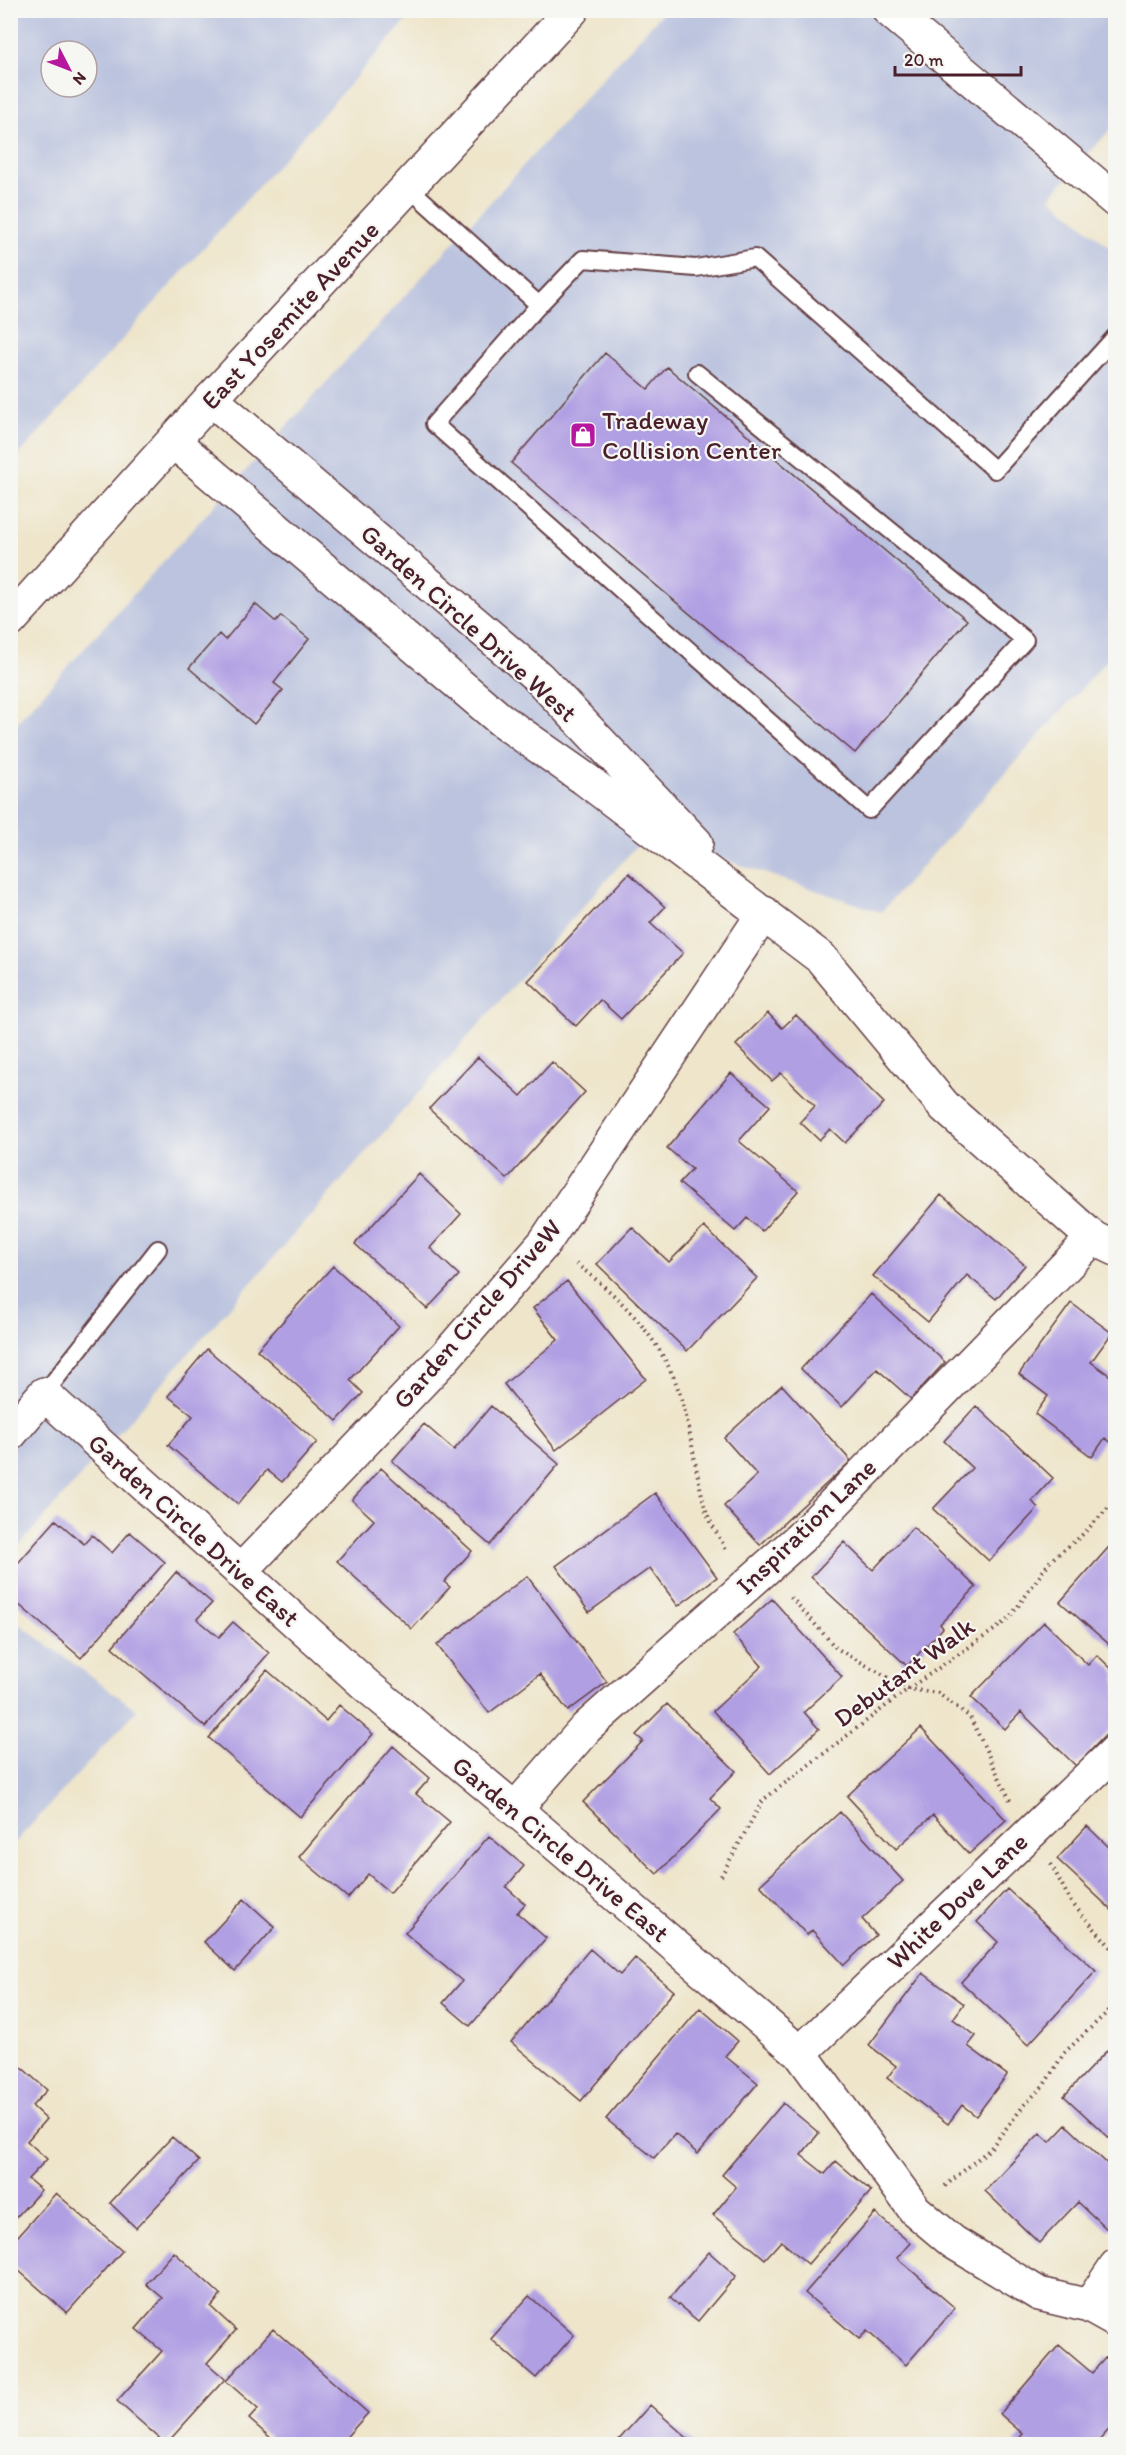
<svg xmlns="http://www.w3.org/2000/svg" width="1126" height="2455" font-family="Itim,sans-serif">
  <rect width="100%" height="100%" fill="#f6f6f2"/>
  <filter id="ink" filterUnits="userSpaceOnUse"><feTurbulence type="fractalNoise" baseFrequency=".0167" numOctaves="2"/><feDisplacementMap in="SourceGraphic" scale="12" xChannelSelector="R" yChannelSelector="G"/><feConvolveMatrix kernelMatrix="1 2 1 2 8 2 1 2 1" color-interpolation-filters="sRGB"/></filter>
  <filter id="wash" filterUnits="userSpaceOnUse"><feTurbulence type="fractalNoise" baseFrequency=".008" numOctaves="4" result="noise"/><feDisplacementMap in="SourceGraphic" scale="24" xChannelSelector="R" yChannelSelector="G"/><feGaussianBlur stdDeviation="1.35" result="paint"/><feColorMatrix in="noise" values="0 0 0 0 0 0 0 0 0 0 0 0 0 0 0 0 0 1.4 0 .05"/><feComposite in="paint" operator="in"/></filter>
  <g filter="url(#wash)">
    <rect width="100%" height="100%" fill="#eee5ca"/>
    <path fill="#bbc3de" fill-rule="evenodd" d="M11,10L415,11L11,464L10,11ZM51,51H87V87H51Z
      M664,11H1115V124L1050,197L1115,252V651L881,912L647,834L11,1555V729Z
      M11,1618L137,1710L11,1847Z"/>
    <g id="blocks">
      <path fill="#b09fe3" d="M605,353L648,389L667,367L967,620L855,753L511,463Z
        M255,604L276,622L281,616L309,639L274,683L283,690L254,724L189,668L219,634L225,640Z
        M629,873L665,907L650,923L683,953L621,1019L600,1000L576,1026L528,981Z
        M768,1013L782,1028L796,1015L884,1103L845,1143L830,1129L819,1140L800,1122L815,1106L781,1073L772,1081L736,1045Z
        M478,1057L521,1096L552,1062L585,1092L507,1179L429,1109Z
        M731,1073L770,1106L739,1141L798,1191L762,1231L747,1218L735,1231L679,1183L692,1169L667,1148Z
        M419,1174L461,1214L430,1248L459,1275L427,1309L355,1244Z
        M941,1195L1025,1265L996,1299L967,1275L928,1322L873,1276Z
        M632,1227L669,1262L704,1227L757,1278L687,1351L597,1264Z
        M333,1266L399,1326L350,1380L363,1393L337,1421L257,1350Z
        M567,1281L646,1379L556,1450L504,1384L558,1340L533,1308Z
        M871,1294L945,1362L911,1399L877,1369L842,1407L801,1369Z
        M1071,1303L1112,1333L1091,1362L1116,1380V1446L1105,1438L1092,1457L1035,1414L1048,1396L1019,1374Z
        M207,1349L317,1442L282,1482L267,1470L238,1504L168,1445L193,1416L168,1396Z
        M782,1385L851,1461L760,1545L724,1506L757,1475L724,1438Z
        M491,1406L559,1464L490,1545L392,1461L424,1424L454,1450Z
        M976,1406L1053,1478L1032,1501L1038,1508L989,1561L933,1509L972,1468L944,1441Z
        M381,1468L472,1551L444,1582L450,1587L412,1629L337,1561L374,1520L352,1500Z
        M655,1493L717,1577L678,1606L650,1568L589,1612L556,1566Z
        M56,1520L84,1544L92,1535L112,1553L130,1532L165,1562L81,1658L10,1597V1572Z
        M913,1527L976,1587L940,1624L943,1628L907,1666L811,1577L844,1542L873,1570Z
        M1116,1539V1650L1060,1602Z
        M176,1572L212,1603L197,1619L219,1637L233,1622L269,1653L205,1727L112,1647Z
        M527,1576L607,1682L568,1711L540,1674L489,1713L437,1645Z
        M772,1599L842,1677L804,1712L819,1729L770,1774L713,1711L762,1666L733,1634Z
        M1044,1622L1088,1665L1097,1655L1116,1673V1724L1076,1766L1021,1712L1005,1729L971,1697Z
        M267,1670L326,1721L339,1705L373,1734L300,1817L209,1738Z
        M667,1704L736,1771L710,1798L721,1809L657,1874L583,1802L643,1741L636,1735Z
        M921,1728L1006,1820L969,1854L933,1815L896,1849L847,1796Z
        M393,1746L430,1778L416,1794L450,1822L390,1893L368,1874L348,1898L299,1857Z
        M840,1812L903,1881L862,1919L876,1935L844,1965L812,1930L807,1935L760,1885Z
        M1087,1826L1111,1849L1116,1844V1914L1057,1859Z
        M489,1836L524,1866L506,1887L525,1904L517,1913L546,1938L470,2026L443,2003L462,1981L405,1933Z
        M1007,1889L1096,1971L1028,2045L961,1982L998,1942L977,1922Z
        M244,1899L275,1927L235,1971L204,1942Z
        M590,1949L620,1975L635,1958L674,1991L581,2101L511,2042Z
        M923,1973L964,2004L953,2019L976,2036L968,2046L1007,2075L976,2116L962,2105L948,2124L887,2078L896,2066L869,2045Z
        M700,2008L738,2041L725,2056L758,2083L698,2154L675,2134L654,2158L606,2119Z
        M1116,2041V2144L1064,2096Z
        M10,2057L47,2090L32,2106L46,2119L27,2141L47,2159L28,2179L41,2190L10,2224Z
        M783,2103L819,2133L801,2155L825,2174L836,2161L871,2191L808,2264L781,2241L765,2259L713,2215L736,2187L722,2175Z
        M1066,2125L1116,2172V2225L1109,2231L1078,2202L1039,2243L985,2191L1040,2133L1050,2142Z
        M172,2137L199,2161L136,2228L110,2203Z
        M56,2193L122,2251L67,2313L10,2263V2245Z
        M875,2213L910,2243L897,2258L955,2308L906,2365L867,2331L859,2339L805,2293Z
        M174,2252L221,2295L211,2307L236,2330L207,2363L225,2379L166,2444L117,2401L162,2351L136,2329L163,2298L146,2284Z
        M709,2252L736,2276L698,2321L670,2298Z
        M529,2296L574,2335L536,2378L491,2339Z
        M273,2329L368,2413L340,2444H269L273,2440L249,2419L258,2409L226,2381Z
        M1059,2345L1092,2373L1106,2357L1116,2366V2422L1096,2444H1014L1023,2434L1000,2414Z
        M650,2405L694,2444H615Z"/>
    </g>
  </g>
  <g filter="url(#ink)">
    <use href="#blocks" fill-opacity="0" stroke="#633d43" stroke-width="1.5"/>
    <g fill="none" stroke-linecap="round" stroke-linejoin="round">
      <defs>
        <path id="lane" d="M408,187L539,305L583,259L696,268L755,258L995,470L1116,336
          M539,305L434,424L869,810L1025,640L697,373
          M44,1394L158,1249"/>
        <path id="street" d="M889,10L1116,201
          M211,399L538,677L696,843
          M174,442L501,720L585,779L821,958L945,1107L1093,1238L1116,1249
          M10,1434L44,1394L367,1686L515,1809L800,2053L915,2210L953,2242L1039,2294L1089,2306L1116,2321
          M240,1572L446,1356L545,1242L764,913
          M515,1809L586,1728L801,1537L1093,1238
          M800,2053L1116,1751
          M1089,2306L1116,2266"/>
        <path id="primary" d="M10,621L211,399L572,10"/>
      </defs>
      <use href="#lane" stroke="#633d43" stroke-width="20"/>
      <use href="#street" stroke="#633d43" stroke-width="36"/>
      <use href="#primary" stroke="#633d43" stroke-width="36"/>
      <path stroke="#633d43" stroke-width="4" stroke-dasharray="1.5 4.5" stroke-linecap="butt" d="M576,1264C616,1293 654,1332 674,1378C691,1419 693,1464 705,1507C709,1522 720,1537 727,1552
        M791,1597L836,1648L908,1689L938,1693L970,1717L1010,1800
        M1051,1864L1071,1902L1116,1953
        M721,1876L763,1800L908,1689L997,1628L1011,1616L1051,1560L1080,1537L1116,1500
        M945,2186L990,2149L1025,2104L1044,2085L1064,2053L1116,2004"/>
      <use href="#lane" stroke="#fff" stroke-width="16"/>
      <use href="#street" stroke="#fff" stroke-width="33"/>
      <use href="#primary" stroke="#fff" stroke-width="33"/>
    </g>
  </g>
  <defs>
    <symbol id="shop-square" viewBox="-11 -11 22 22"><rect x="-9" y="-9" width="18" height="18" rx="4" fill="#b5179e" stroke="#f6f6f2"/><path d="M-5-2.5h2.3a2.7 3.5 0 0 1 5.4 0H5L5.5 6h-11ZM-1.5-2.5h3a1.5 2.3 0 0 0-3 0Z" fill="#fff"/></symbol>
  </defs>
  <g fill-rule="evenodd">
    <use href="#shop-square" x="568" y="420" width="30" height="30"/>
  </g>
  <g text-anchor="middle" stroke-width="4.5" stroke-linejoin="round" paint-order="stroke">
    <g font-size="26" fill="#4a1f2b" stroke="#f6f6f2">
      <text transform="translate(290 315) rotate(-47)" y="9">East Yosemite Avenue</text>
      <text transform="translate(469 623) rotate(42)" y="9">Garden Circle Drive West</text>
      <text transform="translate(477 1314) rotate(-49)" y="9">Garden Circle DriveW</text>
      <text transform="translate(806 1526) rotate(-44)" y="9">Inspiration Lane</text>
      <text transform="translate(194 1530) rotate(42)" y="9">Garden Circle Drive East</text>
      <text transform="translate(904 1672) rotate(-36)" y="9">Debutant Walk</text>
      <text transform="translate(561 1849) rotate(40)" y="9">Garden Circle Drive East</text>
      <text transform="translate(957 1901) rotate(-44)" y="9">White Dove Lane</text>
    </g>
    <g font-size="26" fill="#4a1f2b" stroke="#f6f6f2" text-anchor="start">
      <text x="602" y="429">Tradeway<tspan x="602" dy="30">Collision Center</tspan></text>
    </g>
  </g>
  <rect width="1126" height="2455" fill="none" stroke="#f6f6f2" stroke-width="36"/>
  <g transform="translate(69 69) rotate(132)"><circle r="28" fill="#f6f6f2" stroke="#b1a0a2" stroke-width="1.5"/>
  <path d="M0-4.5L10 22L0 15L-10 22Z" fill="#b5179e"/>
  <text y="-9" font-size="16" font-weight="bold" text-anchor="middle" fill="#4a1f2b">N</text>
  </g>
  <path d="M895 66v9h126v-9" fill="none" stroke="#4a1f2b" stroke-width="3"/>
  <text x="904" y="66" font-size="18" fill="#4a1f2b" stroke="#f6f6f2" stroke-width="4.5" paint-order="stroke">20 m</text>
</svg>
